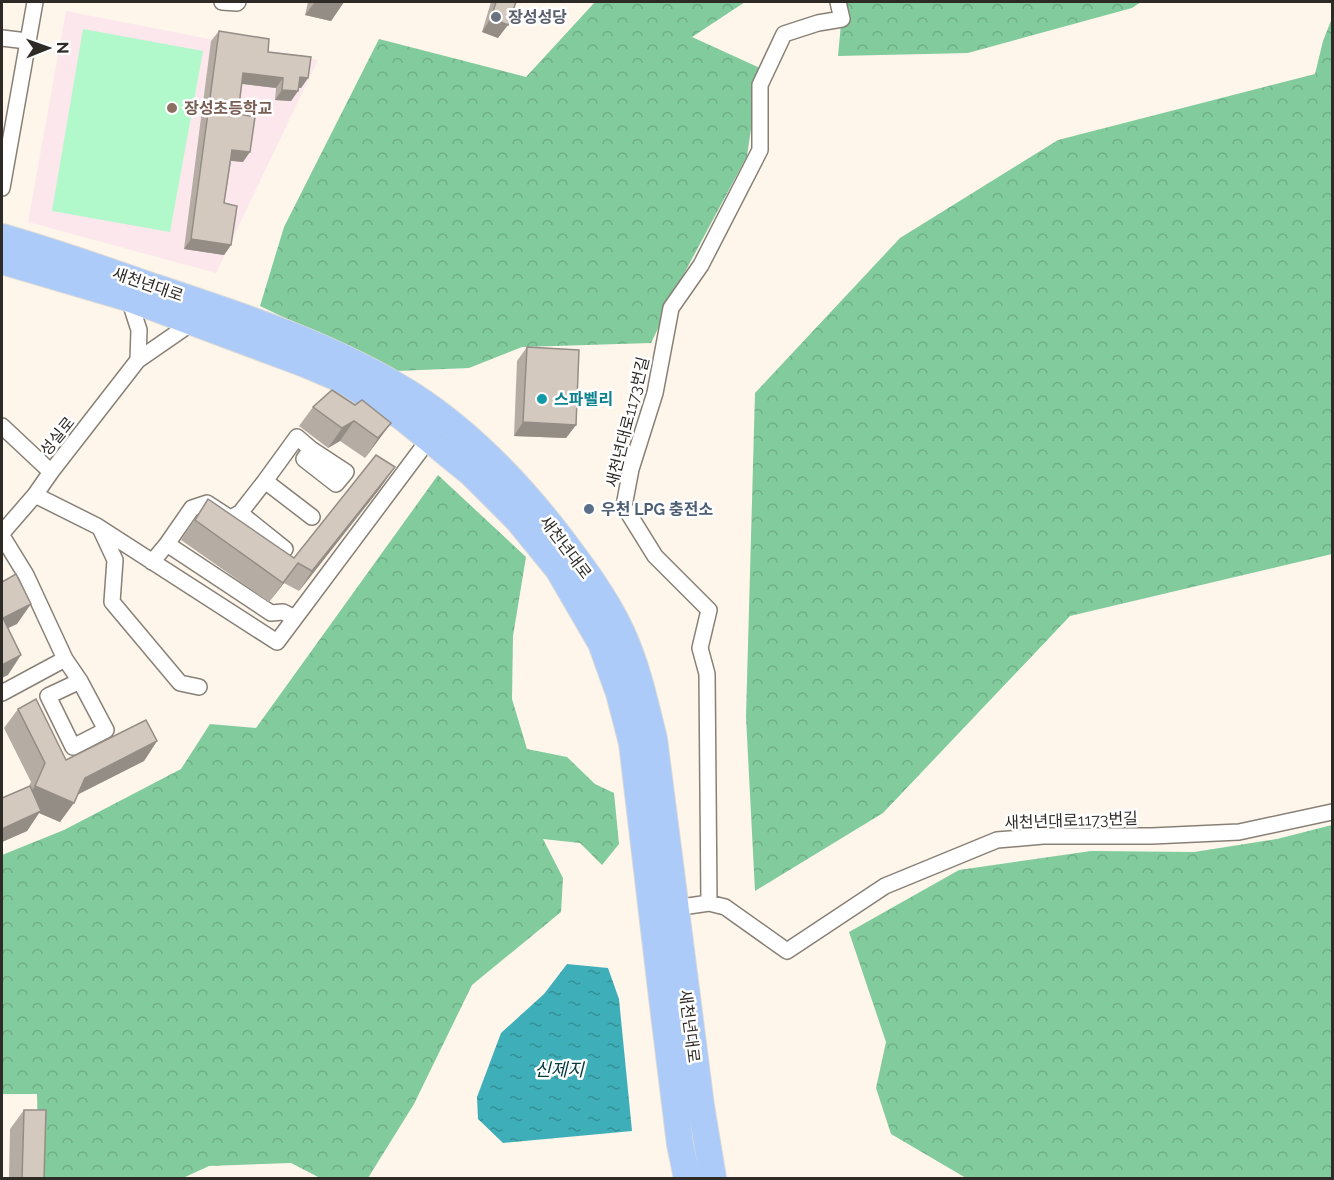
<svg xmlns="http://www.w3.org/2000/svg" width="1334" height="1180" font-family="Raleway,'Noto Sans KR',sans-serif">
  <defs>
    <pattern id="forest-crowns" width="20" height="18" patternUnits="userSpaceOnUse" patternTransform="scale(1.5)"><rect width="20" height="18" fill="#81cb9d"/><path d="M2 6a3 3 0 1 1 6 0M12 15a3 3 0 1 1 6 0" fill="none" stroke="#70ae87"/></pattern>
    <pattern id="water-ripples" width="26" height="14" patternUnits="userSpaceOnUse" patternTransform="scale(1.5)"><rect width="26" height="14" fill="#3eafb8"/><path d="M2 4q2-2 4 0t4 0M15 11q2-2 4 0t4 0" fill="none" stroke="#348f96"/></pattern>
  </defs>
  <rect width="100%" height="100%" fill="#fef6eb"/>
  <path fill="#fce7ed" d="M66,11L318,60L216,273L28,222Z"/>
  <path fill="url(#forest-crowns)" d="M595,2H745L692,37L760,68L747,156L686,270L651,343L522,347L469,368L396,371L260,306L284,227L379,39L526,77Z
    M843,2H1141L1132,8L968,53L838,56Z
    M1332,18V554L1070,616L883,813L755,891L746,717L755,393L900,238L1058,140L1315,74L1323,41Z
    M438,475L526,557L513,636L512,699L527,749L567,757L595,784L614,793L619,844L602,865L580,843L543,839L563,878L561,912L472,985L414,1104L368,1178H320L291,1163L209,1166L183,1178H39L37,1094H2V855L64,830L181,769L210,724L256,728Z
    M1332,825V1178H966L891,1134L876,1088L886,1042L849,932L959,870L1091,851L1194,852L1277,839Z"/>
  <path fill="#b1f8ca" d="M83,29L203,51L170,232L52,211Z"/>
  <path fill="url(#water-ripples)" d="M567,964L608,968L619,999L632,1131L503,1143L478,1119L477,1097L501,1033L544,994Z"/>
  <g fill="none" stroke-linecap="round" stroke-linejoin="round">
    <defs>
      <path id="street" d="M222,2L237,3L238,2
        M2,38L27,41
        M2,188L35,2
        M128,296L139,330L138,360
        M2,426L51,472
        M265,481L297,437L311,449L304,459L336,484L346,472L311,449
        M35,495L97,526L277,642L429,439
        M240,513L265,481L312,517
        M100,528L115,560L112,602L180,683L199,687
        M2,533L35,495L51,472L138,360L193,322
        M2,536L26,575L65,659L80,681L106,730L73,747L48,696L80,681
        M167,544L192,508L207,503L230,518L240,513L285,549
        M152,562L167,544L271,613L283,612L295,618
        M2,693L65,659
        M709,903L725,907L787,951L885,886L997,840L1043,836H1152L1239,832L1332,812
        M675,908L709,903L707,674L700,648L709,610L655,556L624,506L631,469L655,393L671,308L701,265L760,150V85L784,34L818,23L842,19L838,2"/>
      <path id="primary" d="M2,237C51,251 100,268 148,285C238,315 331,344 412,395C468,431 518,483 559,536C581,565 605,597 621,631C637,665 645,703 654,739L701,1106L713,1178
        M2,261L128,298L305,364L343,380L402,417L472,474L517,519L558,569L601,643L619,693L632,743L664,1014L680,1144L687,1178"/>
    </defs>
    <use href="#street" stroke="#888076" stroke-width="18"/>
    <use href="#primary" stroke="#d9d9d8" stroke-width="28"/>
    <use href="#street" stroke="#fff" stroke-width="15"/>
    <use href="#primary" stroke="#accbf9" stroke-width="26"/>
  </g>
  <path fill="#b5ada4" d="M308,2H344L331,21L305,15Z
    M491,2H516L498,38L482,32Z
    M219,31L268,52L308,78L301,88H299L298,91L291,101L275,100L276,88L242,84L238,114L243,162L231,161L224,203L231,245L224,255L184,249L211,41Z
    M527,347L576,425L566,438L514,436L517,361Z
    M355,405L391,423L365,458L340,441L328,448L299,426L313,407Z
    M381,487L299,591L284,583L269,602L181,540L208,499L294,558Z
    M18,709L66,760L157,741L144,761L78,794L60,822L39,813L27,831L2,842V798L29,786L31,782L4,728Z
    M24,1110L44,1179H9L10,1129Z"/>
  <path fill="#948d86" d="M315,2H344L331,21L305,15Z
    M491,18L508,25L498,38L482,32Z
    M243,73L283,78L276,88L236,83Z
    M300,77L308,78L301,88H293Z
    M282,90L298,91L291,101L275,100Z
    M232,150L250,152L243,162L225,160Z
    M191,239L231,245L224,255L184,249Z
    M354,421L340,441L328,448L342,428Z
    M523,422L576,425L566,438L514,436Z
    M391,423L377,442L365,458L378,438Z
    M395,467L381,487L299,591L312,571Z
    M298,563L284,583L269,602L283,583Z
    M31,604L17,624L2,631L3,618Z
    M21,655L8,675L2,678V665Z
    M157,741L144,761L71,798L85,778Z
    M35,786L74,803L60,822L39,813L27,831L2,842V829L21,805Z"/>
  <path fill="#d3c9bf" stroke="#948d86" stroke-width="1.5" d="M496,2H516L508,25L491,18Z
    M219,31L269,39L268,52L311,57L308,78L300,77L298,91L282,90L283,78L243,73L238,114L255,117L250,152L232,150L224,203L237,206L231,245L191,239Z
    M527,347L579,350L576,425L523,422Z
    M332,390L355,405L362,400L391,423L378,438L354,421L342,428L313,407Z
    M376,455L395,467L312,571L298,563L283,583L195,520L208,499L294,558Z
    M16,574L31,604L3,618L21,655L2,665V582Z
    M36,699L66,760L146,720L157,741L85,778L74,803L35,786L45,763L18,709Z
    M30,786L41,811L2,829V798Z
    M24,1110H46L44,1179H22Z"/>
  <circle fill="#6b7280" stroke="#fff" stroke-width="2" cx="496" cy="17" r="6"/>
  <circle fill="#8d6e63" stroke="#fff" stroke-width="2" cx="172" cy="108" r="6"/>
  <circle fill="#0f9aa8" stroke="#fff" stroke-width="2" cx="542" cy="399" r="6"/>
  <circle fill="#5c6f8a" stroke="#fff" stroke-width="2" cx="589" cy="509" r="6"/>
  <g text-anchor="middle" stroke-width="5" stroke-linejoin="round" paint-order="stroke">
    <g font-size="16" font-weight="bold" fill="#5b616d" stroke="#fff" text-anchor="start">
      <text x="508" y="23">장성성당</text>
    </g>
    <g font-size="16" font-weight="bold" fill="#785e54" stroke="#fff" text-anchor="start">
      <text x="184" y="114">장성초등학교</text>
    </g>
    <g font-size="16" fill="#2e2b27" stroke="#fff">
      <text transform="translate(148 284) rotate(19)" y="6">새천년대로</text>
      <text transform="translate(627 422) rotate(-76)" y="6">새천년대로1173번길</text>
      <text transform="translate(57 436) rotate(-51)" y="6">성실로</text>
      <text transform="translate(566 547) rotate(53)" y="6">새천년대로</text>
      <text transform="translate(1071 820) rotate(-2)" y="6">새천년대로1173번길</text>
      <text transform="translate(690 1026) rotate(83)" y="6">새천년대로</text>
    </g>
    <g font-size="16" font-weight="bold" fill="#0d838f" stroke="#fff" text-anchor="start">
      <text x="554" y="405">스파벨리</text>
    </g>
    <g font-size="16" font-weight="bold" fill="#4e5e75" stroke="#fff" text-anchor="start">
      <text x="601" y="515">우천 LPG 충전소</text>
    </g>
    <g font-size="18" font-style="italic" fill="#043a3e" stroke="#fff">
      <text x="559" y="1076">신제지</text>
    </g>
  </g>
  <rect width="1334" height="1180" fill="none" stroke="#2e2b27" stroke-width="6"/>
  <g transform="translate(48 48) rotate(89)" stroke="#ffffff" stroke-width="4.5" paint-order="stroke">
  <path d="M0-4.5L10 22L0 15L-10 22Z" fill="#2e2b27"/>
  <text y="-9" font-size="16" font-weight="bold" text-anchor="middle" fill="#2e2b27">N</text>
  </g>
</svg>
